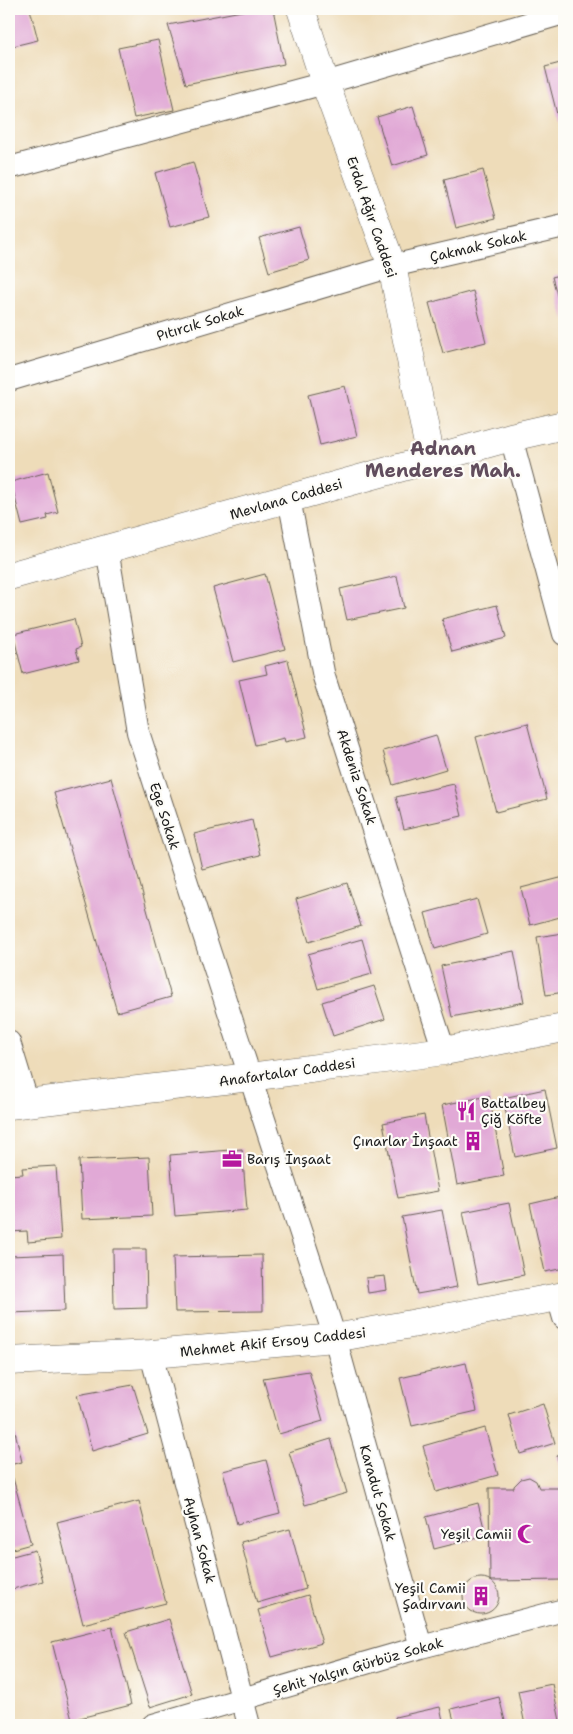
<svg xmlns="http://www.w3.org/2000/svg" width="573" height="1734" font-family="'Shantell Sans',sans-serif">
  <rect width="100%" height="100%" fill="#fdfcf7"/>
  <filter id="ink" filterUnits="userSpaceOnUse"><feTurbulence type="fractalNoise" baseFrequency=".02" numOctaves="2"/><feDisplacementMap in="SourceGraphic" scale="10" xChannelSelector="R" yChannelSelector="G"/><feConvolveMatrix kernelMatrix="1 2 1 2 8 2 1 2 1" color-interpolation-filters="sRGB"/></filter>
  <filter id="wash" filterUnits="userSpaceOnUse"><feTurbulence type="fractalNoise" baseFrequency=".0096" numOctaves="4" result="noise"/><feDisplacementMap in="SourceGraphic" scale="20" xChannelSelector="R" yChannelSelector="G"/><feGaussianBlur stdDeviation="1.12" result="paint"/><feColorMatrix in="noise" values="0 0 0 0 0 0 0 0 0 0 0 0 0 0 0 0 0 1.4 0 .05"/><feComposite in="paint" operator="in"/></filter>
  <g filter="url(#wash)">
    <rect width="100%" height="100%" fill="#eedcb9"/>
    <g id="blocks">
      <path fill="#e1a9d6" d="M9,9H30L38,40L9,47Z
        M252,9H273L284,64L186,84L168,25Z
        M158,40L174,110L134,118L118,48Z
        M564,62V120L559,122L545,67Z
        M413,106L428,155L392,166L377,117Z
        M193,162L209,217L170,227L155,173Z
        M483,170L496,218L456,228L444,180Z
        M299,227L309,260L269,272L259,238Z
        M564,274V320L552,277Z
        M473,291L486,342L443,353L429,303Z
        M345,386L357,436L320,445L308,395Z
        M48,472L58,512L47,515L48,519L22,525L11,482Z
        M265,574L285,649L233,662L213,588Z
        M397,576L404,608L347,620L340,589Z
        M497,605L506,638L452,652L442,619Z
        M74,619L81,647L76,649L79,660L23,674L13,634Z
        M288,660L307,737L285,742L284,738L255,745L239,680L267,674L265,666Z
        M527,723L547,799L496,812L476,737Z
        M436,735L446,769L393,785L383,751Z
        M111,778L171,997L117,1012L54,793Z
        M454,784L462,816L404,829L396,797Z
        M252,820L260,855L202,869L194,834Z
        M564,877V916L530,925L521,888Z
        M347,883L361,926L309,942L296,899Z
        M477,899L487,934L435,949L425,913Z
        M564,933V992L546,995L537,937Z
        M362,939L372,974L318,989L308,954Z
        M514,951L524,1002L452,1017L441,966Z
        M374,986L385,1019L333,1036L322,1002Z
        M545,1089L557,1148L515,1157L503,1098Z
        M489,1096L504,1176L457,1185L442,1105Z
        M424,1115L438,1191L398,1198L383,1123Z
        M242,1149L247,1210L175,1216L170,1155Z
        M149,1157L152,1216L82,1219L79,1160Z
        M56,1166L61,1239L28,1242L27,1231L9,1232V1175L23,1174L22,1168Z
        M564,1196V1268L545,1272L530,1204Z
        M509,1203L524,1275L478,1284L463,1212Z
        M442,1210L457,1287L417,1294L402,1217Z
        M113,1249H146L147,1308L114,1309Z
        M63,1254L65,1311L9,1313V1256Z
        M262,1255L263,1311L175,1312L173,1257Z
        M385,1276L387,1290L368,1293L366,1278Z
        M466,1363L477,1411L412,1426L400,1378Z
        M309,1371L323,1421L279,1434L263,1378Z
        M133,1385L148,1434L92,1451L77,1395Z
        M543,1404L555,1443L520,1454L509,1415Z
        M9,1405L22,1462L9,1465Z
        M485,1428L498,1475L436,1492L423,1446Z
        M331,1439L347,1493L305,1505L289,1452Z
        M564,1454V1478L557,1456Z
        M266,1460L280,1513L237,1524L223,1471Z
        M529,1477L536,1481L539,1488H564V1580L490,1581L489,1488H514V1486L521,1479Z
        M13,1478L31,1544L9,1550V1479Z
        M139,1501L166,1603L83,1624L57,1522Z
        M478,1503L486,1536L434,1549L426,1517Z
        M290,1529L306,1589L257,1603L241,1542Z
        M35,1550L43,1581L9,1590V1557Z
        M463 1596a18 18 0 1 1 36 0a18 18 0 1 1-36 0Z
        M308,1595L322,1643L272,1657L258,1610Z
        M169,1619L192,1694L150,1707L126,1632Z
        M112,1627L131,1705L72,1720L52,1642Z
        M552,1684L561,1725H525L518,1691Z
        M9,1695L17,1725H9Z
        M499,1697L506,1725H455L451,1709Z
        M440,1707L444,1725H396L395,1717Z"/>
    </g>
  </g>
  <g filter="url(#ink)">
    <use href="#blocks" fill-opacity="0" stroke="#665f53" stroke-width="1"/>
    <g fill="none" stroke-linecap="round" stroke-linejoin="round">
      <defs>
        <path id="minor" d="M9,168L325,83L564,13
          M9,380L392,266L564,226
          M511,437L564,634
          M289,499L324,677L444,1051
          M107,549L138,732L335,1338L421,1647
          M9,1042L28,1104
          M558,1297L564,1318
          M151,1354L249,1725
          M153,1725L421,1647L564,1610"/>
        <path id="tertiary" d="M301,9L325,83L392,266L431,459
          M9,576L511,437L564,425
          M9,1105L250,1077L444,1051L564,1028
          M9,1361L151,1354L335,1338L564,1296"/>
      </defs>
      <use href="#minor" stroke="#665f53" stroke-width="24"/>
      <use href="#tertiary" stroke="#665f53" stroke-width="29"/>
      <use href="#minor" stroke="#fff" stroke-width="22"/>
      <use href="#tertiary" stroke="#fff" stroke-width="28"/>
    </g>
  </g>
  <defs>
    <symbol id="restaurant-bare" viewBox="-9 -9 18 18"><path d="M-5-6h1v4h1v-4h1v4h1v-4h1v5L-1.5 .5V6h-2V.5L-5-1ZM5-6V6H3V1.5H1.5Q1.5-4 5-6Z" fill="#b5179e" stroke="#fdfcf7" stroke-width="2.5" paint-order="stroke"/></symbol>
    <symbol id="building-bare" viewBox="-9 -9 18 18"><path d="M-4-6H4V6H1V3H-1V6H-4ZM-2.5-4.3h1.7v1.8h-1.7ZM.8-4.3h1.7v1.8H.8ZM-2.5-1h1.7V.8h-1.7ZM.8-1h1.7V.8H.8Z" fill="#b5179e" stroke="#fdfcf7" stroke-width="2.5" paint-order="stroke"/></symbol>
    <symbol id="office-bare" viewBox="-9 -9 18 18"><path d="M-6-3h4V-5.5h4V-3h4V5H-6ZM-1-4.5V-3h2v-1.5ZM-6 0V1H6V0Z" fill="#b5179e" stroke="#fdfcf7" stroke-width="2.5" paint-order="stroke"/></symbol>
    <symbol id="mosque-bare" viewBox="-9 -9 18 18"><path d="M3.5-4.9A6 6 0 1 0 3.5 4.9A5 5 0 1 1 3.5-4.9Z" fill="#b5179e" stroke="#fdfcf7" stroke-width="2.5" paint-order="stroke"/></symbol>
  </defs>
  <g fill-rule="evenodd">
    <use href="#restaurant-bare" x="452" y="1097" width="28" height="28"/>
    <use href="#building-bare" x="459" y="1127" width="28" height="28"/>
    <use href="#office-bare" x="218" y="1145" width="28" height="28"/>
    <use href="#mosque-bare" x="513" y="1520" width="28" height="28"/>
    <use href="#building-bare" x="467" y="1582" width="28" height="28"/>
  </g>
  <g text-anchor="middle" stroke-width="4.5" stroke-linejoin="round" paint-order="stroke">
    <g font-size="14" fill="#1c1c1c" stroke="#fdfcf7">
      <text transform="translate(372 217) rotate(71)" y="5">Erdal Ağır Caddesi</text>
      <text transform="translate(478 246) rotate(-13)" y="5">Çakmak Sokak</text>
      <text transform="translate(200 323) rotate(-17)" y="5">Pıtırcık Sokak</text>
      <text transform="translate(286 499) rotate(-16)" y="5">Mevlana Caddesi</text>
      <text transform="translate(357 777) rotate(72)" y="5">Akdeniz Sokak</text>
      <text transform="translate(165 816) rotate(72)" y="5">Ege Sokak</text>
      <text transform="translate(287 1072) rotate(-8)" y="5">Anafartalar Caddesi</text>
      <text transform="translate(273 1342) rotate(-6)" y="5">Mehmet Akif Ersoy Caddesi</text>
      <text transform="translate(378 1493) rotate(74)" y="5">Karadut Sokak</text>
      <text transform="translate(200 1540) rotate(75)" y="5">Ayhan Sokak</text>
      <text transform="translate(358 1666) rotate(-16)" y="5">Şehit Yalçın Gürbüz Sokak</text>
    </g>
    <g font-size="14" fill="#1c1c1c" stroke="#fdfcf7" text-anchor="end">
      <text x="481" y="1108" text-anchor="start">Battalbey<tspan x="481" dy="16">Çiğ Köfte</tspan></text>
      <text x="458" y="1146">Çınarlar İnşaat</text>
      <text x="247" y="1164" text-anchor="start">Barış İnşaat</text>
      <text x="512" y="1539">Yeşil Camii</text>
      <text x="466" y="1593">Yeşil Camii<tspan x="466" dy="16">Şadırvanı</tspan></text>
    </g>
    <g font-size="19" font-weight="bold" fill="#614d5d" stroke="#fdfcf7">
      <text x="443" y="455">Adnan<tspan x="443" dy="22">Menderes Mah.</tspan></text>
    </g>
  </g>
  <rect width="573" height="1734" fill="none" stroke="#fdfcf7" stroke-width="30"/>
</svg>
